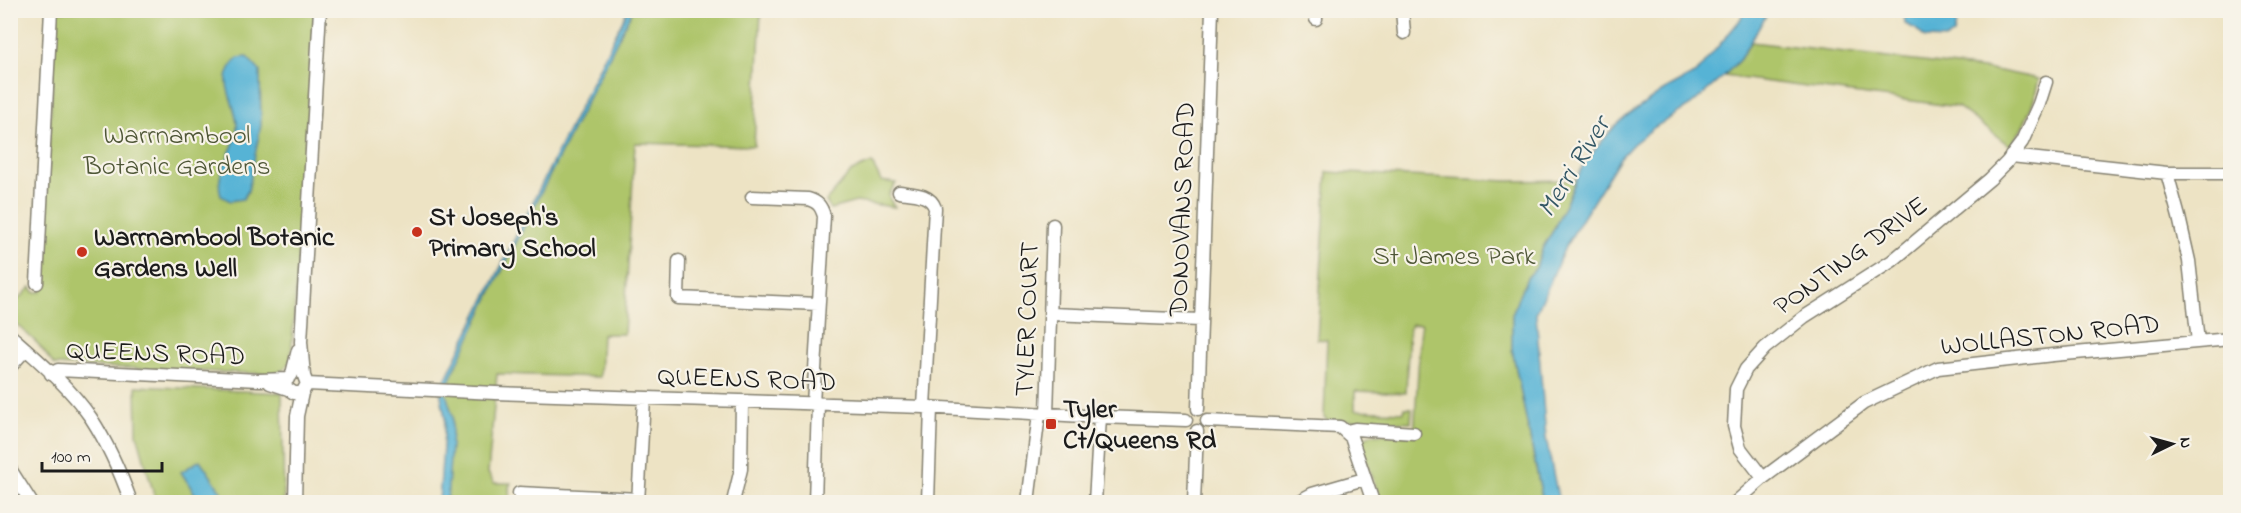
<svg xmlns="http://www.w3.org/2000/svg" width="2241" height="513" font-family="'Indie Flower',sans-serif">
  <rect width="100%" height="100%" fill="#f7f3e8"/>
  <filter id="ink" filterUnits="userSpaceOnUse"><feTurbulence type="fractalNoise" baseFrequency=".0167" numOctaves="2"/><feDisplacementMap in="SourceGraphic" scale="12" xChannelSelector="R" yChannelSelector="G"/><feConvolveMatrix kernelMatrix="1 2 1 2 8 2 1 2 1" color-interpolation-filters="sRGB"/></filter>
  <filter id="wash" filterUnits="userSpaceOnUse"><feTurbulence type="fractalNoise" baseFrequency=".008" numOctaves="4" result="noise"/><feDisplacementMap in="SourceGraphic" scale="24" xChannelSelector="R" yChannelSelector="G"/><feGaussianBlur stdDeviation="1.35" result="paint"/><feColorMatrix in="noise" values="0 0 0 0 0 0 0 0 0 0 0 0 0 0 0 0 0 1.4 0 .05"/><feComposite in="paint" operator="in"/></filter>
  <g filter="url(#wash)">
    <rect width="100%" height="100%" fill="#ede3c4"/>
    <path fill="#aec56a" stroke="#657043" stroke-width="1.5" d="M56,11H315L291,358C287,368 282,373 270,374L54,365L38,344L11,319L10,307L31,287L34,292H41Z
      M631,11H761L754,146L635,143L624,334H602L600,377L497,374L488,473L494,483H511L509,487L510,500L490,502H442L448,417L443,390Z
      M1751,42L2000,71L2039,79C2034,104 2025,126 2010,146L1958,107L1724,76L1740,59Z
      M872,163L881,181L896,183L889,194L890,200L895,207L856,202L830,209L826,201L852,171Z
      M1327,172L1508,181L1576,180L1553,231L1543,247L1536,268L1527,278L1512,315V349L1543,502H1381L1360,441L1371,434L1414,435L1421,324H1412L1409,329L1406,393L1355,391V410L1404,412L1405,408H1412L1411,422L1327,420L1324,417L1327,340L1317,339Z
      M136,386L282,393L284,502H156L137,434Z"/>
    <path fill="#57b3d5" stroke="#3a6878" stroke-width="1.5" d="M627,11H632L492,291L445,390L453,417L447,502H439L445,418L440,390Z
      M1744,11H1769L1740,59L1724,76L1691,105L1655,127L1633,144L1620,158L1565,247L1548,287L1536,314L1546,438L1559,502H1543L1512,349V315L1518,298L1527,278L1536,268L1543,247L1553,231L1583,165L1597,147L1614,127L1628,115L1663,91L1696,73L1740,20Z
      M1904,11H1955L1957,19L1954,34L1947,39L1925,38L1916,29L1905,24Z
      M247,57L260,71L261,125L248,191L243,199L230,201L221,196C213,171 236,152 237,128C238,101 213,82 238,58Z
      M200,460L228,502H200L181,472Z"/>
  </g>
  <g filter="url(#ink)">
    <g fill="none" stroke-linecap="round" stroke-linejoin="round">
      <defs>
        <path id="minor" d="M1402,10L1404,33
          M1316,19V10
          M2011,156L2167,173H2230
          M2167,173L2179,217L2189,261L2198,342
          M899,192C912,194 930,193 935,208L924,407
          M752,197L808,199C818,202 821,206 824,216L813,404
          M679,261L678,298L818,304
          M37,283L51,10
          M1051,314L1200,320
          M10,335C38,360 70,387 91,418C108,444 121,474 131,502
          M10,367L26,349
          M51,374L58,370L259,380L288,379
          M292,374L298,350
          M270,383L288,389L294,393H302
          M307,384L495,393L924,407L1100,417L1186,420
          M1198,409L1212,10
          M1047,414L1053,225
          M1207,421L1340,427L1351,437L1373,502
          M1347,431L1355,429L1414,433
          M10,469L31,502
          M1763,478L1740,448L1734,426L1736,389L1746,369L1765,348L1804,317L1892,261L1990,179L2007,162L2022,142L2039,104L2046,82
          M519,493L639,499
          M295,502L297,416L302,393L307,384L304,376L301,342L320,10
          M638,502L644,399
          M733,502L741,469L742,402
          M815,502L818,404
          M928,502L931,407
          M1028,502L1039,414
          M1095,502L1100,417
          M1194,502L1197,431
          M1297,502L1312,494L1364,479
          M1736,502L1763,478L1864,403L1938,368L2053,355L2230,339"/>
      </defs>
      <use href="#minor" stroke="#848070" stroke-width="15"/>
      <use href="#minor" stroke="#fff" stroke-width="12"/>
    </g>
  </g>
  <g fill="#c8321e" stroke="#f7f3e8" stroke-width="2">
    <circle cx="417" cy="232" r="6"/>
    <circle cx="82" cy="252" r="6"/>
    <rect x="1045" y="418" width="12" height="12" rx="3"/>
  </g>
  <g text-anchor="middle" stroke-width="4.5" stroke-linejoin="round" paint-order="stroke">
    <g font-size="27" fill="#4f5737" stroke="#f7f3e8">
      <text x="177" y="143">Warrnambool<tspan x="177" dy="31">Botanic Gardens</tspan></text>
      <text x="1454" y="264">St James Park</text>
    </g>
    <g font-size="27" fill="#1c1c1c" stroke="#f7f3e8">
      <text transform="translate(1181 209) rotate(-88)" y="9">DONOVANS ROAD</text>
      <text transform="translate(1850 255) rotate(-36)" y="9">PONTING DRIVE</text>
      <text transform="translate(1026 319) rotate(-88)" y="9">TYLER COURT</text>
      <text transform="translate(2050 334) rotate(-6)" y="9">WOLLASTON ROAD</text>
      <text transform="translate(156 352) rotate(2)" y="9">QUEENS ROAD</text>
      <text transform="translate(747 378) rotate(2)" y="9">QUEENS ROAD</text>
    </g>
    <g font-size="27" font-weight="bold" fill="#1c1c1c" stroke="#f7f3e8" text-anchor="start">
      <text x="429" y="225">St Joseph's<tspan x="429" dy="31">Primary School</tspan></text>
      <text x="94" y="245">Warrnambool Botanic<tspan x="94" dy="31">Gardens Well</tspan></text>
      <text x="1063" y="417">Tyler<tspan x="1063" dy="31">Ct/Queens Rd</tspan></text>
    </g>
    <g font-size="28" font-style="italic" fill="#345866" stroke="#f7f3e8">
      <text transform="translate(1572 166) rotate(-58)" y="10">Merri River</text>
    </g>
  </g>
  <rect width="2241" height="513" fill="none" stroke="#f7f3e8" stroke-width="36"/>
  <g transform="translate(2172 444) rotate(85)" stroke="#f7f3e8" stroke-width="4.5" paint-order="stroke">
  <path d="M0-4.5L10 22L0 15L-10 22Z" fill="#1c1c1c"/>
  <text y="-9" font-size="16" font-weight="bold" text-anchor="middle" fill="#1c1c1c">N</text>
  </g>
  <path d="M42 462v9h120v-9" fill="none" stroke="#1c1c1c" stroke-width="3"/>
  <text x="51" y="462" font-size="18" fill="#1c1c1c" stroke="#f7f3e8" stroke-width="4.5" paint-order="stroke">100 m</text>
</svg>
